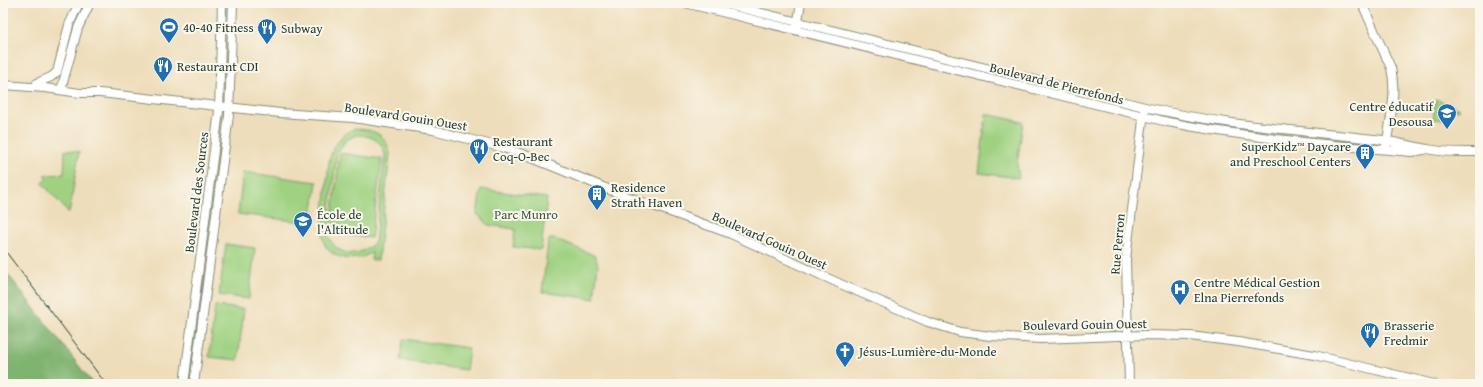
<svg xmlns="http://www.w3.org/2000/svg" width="1483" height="387" font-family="'Gentium Book Plus',serif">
  <rect width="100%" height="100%" fill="#fbf7ec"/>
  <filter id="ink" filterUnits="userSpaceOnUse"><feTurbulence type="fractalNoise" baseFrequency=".025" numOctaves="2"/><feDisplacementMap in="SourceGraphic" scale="8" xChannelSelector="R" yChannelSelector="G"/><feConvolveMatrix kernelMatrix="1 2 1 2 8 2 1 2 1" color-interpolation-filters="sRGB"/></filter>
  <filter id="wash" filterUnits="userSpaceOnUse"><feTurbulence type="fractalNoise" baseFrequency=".012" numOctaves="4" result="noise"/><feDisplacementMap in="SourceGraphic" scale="16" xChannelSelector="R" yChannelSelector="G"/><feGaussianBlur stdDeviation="0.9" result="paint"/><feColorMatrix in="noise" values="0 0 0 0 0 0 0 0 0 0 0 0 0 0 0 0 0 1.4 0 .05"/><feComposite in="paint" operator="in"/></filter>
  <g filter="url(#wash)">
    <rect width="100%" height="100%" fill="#eeddba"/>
    <path fill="#9fd181" stroke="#5f875a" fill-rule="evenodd" d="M225,3L228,30L226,78H225L223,70Z
      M934,61L953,63L1121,105L1102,103Z
      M1436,99L1460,109L1459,110L1444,107L1442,120L1433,119Z
      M986,114L1023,122L1017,165L1019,178L979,173Z
      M1169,118L1360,141C1337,142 1314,139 1290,136C1249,132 1209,126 1169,118Z
      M354,129C373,129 385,133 390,153L378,260H371L372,252C359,262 336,261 326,247C323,242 323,237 322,231L329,161C333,148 339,134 354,129ZM356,135C370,135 382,140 385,155L375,242C358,260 334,256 327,232L337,153L346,140Z
      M218,146L219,158L211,221L208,220Z
      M65,150L79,152L71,203L69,213L42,183L47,179L44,175L64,174Z
      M340,153L382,159L371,238L330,233Z
      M243,172L317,182L311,223L238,214Z
      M481,189L547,198L541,250L513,247L515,229L488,225L484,220L477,214Z
      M207,223L211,224L194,352L193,342Z
      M550,239H554L589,253L595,256L598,265L594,299L542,292L548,242Z
      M226,244L255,248L249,299L219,295Z
      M215,306L244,309L238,360L209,357Z
      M403,339L469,348L466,370L400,360Z"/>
    <path fill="#7fb36f" stroke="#4f7852" d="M3,268L93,384H3V311L5,309L3,307Z"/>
  </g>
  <g filter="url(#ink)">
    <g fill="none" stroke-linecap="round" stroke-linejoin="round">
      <defs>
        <path id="secondary" d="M685,3L1168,122C1248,138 1330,145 1411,152L1424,150
          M721,3L1145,107C1220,125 1297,130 1374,139C1393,141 1410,146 1428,149C1445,153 1463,152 1480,152
          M1363,3L1364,8L1391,68C1397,93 1390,121 1386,146
          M797,26L801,3
          M37,83L51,77L57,72L69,25L79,3
          M3,85L45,88L80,93H100L280,113L353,118L433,130L500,147L520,153L615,192L731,234L845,286L928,322L960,332L991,336L1040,339L1145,335L1190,336L1238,342L1314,355L1434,384
          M61,90L78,28L90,3
          M184,384L219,111L222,3
          M194,384L229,115L233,3
          M1129,384L1126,259L1144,112"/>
      </defs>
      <use href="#secondary" stroke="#868d77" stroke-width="10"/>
      <use href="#secondary" stroke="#fff" stroke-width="8"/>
      <path stroke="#1f3d34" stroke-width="1" d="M3,248L106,384"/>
    </g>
  </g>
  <defs>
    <symbol id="stadium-pin" viewBox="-11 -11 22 30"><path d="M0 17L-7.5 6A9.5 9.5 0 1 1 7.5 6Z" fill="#1f6fb2" stroke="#fbf7ec"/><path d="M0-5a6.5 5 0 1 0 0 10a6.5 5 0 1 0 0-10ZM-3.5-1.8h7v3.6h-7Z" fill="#fff"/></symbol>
    <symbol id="restaurant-pin" viewBox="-11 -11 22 30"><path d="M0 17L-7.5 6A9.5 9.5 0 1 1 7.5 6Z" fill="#1f6fb2" stroke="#fbf7ec"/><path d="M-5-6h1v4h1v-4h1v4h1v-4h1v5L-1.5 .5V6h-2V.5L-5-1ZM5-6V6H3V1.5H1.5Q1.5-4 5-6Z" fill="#fff"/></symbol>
    <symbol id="school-pin" viewBox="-11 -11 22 30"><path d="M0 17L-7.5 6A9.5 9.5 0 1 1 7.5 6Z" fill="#1f6fb2" stroke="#fbf7ec"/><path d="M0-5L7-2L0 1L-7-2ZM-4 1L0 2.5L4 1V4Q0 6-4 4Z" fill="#fff"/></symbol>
    <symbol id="building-pin" viewBox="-11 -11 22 30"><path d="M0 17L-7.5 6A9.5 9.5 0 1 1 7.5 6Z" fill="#1f6fb2" stroke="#fbf7ec"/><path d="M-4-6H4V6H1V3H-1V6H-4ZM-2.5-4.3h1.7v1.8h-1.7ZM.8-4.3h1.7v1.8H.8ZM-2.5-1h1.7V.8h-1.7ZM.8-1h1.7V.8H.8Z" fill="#fff"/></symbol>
    <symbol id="hospital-pin" viewBox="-11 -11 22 30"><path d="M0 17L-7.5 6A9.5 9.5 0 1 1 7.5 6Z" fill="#1f6fb2" stroke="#fbf7ec"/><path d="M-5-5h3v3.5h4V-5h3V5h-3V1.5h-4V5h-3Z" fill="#fff"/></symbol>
    <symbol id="church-pin" viewBox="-11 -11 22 30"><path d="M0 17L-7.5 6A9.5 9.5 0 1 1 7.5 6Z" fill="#1f6fb2" stroke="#fbf7ec"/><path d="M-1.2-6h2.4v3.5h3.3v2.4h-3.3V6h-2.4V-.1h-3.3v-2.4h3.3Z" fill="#fff"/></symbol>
  </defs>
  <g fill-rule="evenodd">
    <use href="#stadium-pin" x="158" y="16" width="22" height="30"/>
    <use href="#restaurant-pin" x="256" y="17" width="22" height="30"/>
    <use href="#restaurant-pin" x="152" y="55" width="22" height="30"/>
    <use href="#school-pin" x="1436" y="102" width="22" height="30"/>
    <use href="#restaurant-pin" x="468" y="137" width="22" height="30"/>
    <use href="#building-pin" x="1354" y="142" width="22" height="30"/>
    <use href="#building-pin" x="586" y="183" width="22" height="30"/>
    <use href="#school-pin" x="292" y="210" width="22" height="30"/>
    <use href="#hospital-pin" x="1169" y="278" width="22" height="30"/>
    <use href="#restaurant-pin" x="1359" y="321" width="22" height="30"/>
    <use href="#church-pin" x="834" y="340" width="22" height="30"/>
  </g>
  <g text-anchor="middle" stroke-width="4" stroke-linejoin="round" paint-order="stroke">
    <g font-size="13" fill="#1f3d34" stroke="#fbf7ec" text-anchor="start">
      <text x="183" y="32">40-40 Fitness</text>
      <text x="281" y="33">Subway</text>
      <text x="177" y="71">Restaurant CDI</text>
      <text x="1433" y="111" text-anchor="end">Centre éducatif<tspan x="1433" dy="15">Desousa</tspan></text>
      <text x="493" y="146">Restaurant<tspan x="493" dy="15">Coq-O-Bec</tspan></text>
      <text x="1351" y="151" text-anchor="end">SuperKidz™ Daycare<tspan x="1351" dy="15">and Preschool Centers</tspan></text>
      <text x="611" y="192">Residence<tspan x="611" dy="15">Strath Haven</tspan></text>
      <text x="317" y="219">École de<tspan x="317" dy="15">l'Altitude</tspan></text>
      <text x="1194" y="287">Centre Médical Gestion<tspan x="1194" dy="15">Elna Pierrefonds</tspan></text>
      <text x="1384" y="330">Brasserie<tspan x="1384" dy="15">Fredmir</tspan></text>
      <text x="859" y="356">Jésus-Lumière-du-Monde</text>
    </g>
    <g font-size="13" fill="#1f3d34" stroke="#fbf7ec">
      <text transform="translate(1057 83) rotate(14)" y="5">Boulevard de Pierrefonds</text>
      <text transform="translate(406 116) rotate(9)" y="5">Boulevard Gouin Ouest</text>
      <text transform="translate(196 192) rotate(-83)" y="5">Boulevard des Sources</text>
      <text transform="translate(770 240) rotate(24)" y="5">Boulevard Gouin Ouest</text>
      <text transform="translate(1117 244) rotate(-85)" y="5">Rue Perron</text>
      <text transform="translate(1085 324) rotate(-1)" y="5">Boulevard Gouin Ouest</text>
    </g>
    <g font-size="13" fill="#395b43" stroke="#fbf7ec">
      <text x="526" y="219">Parc Munro</text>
    </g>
  </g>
  <rect width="1483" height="387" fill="none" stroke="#fbf7ec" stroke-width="16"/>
</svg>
